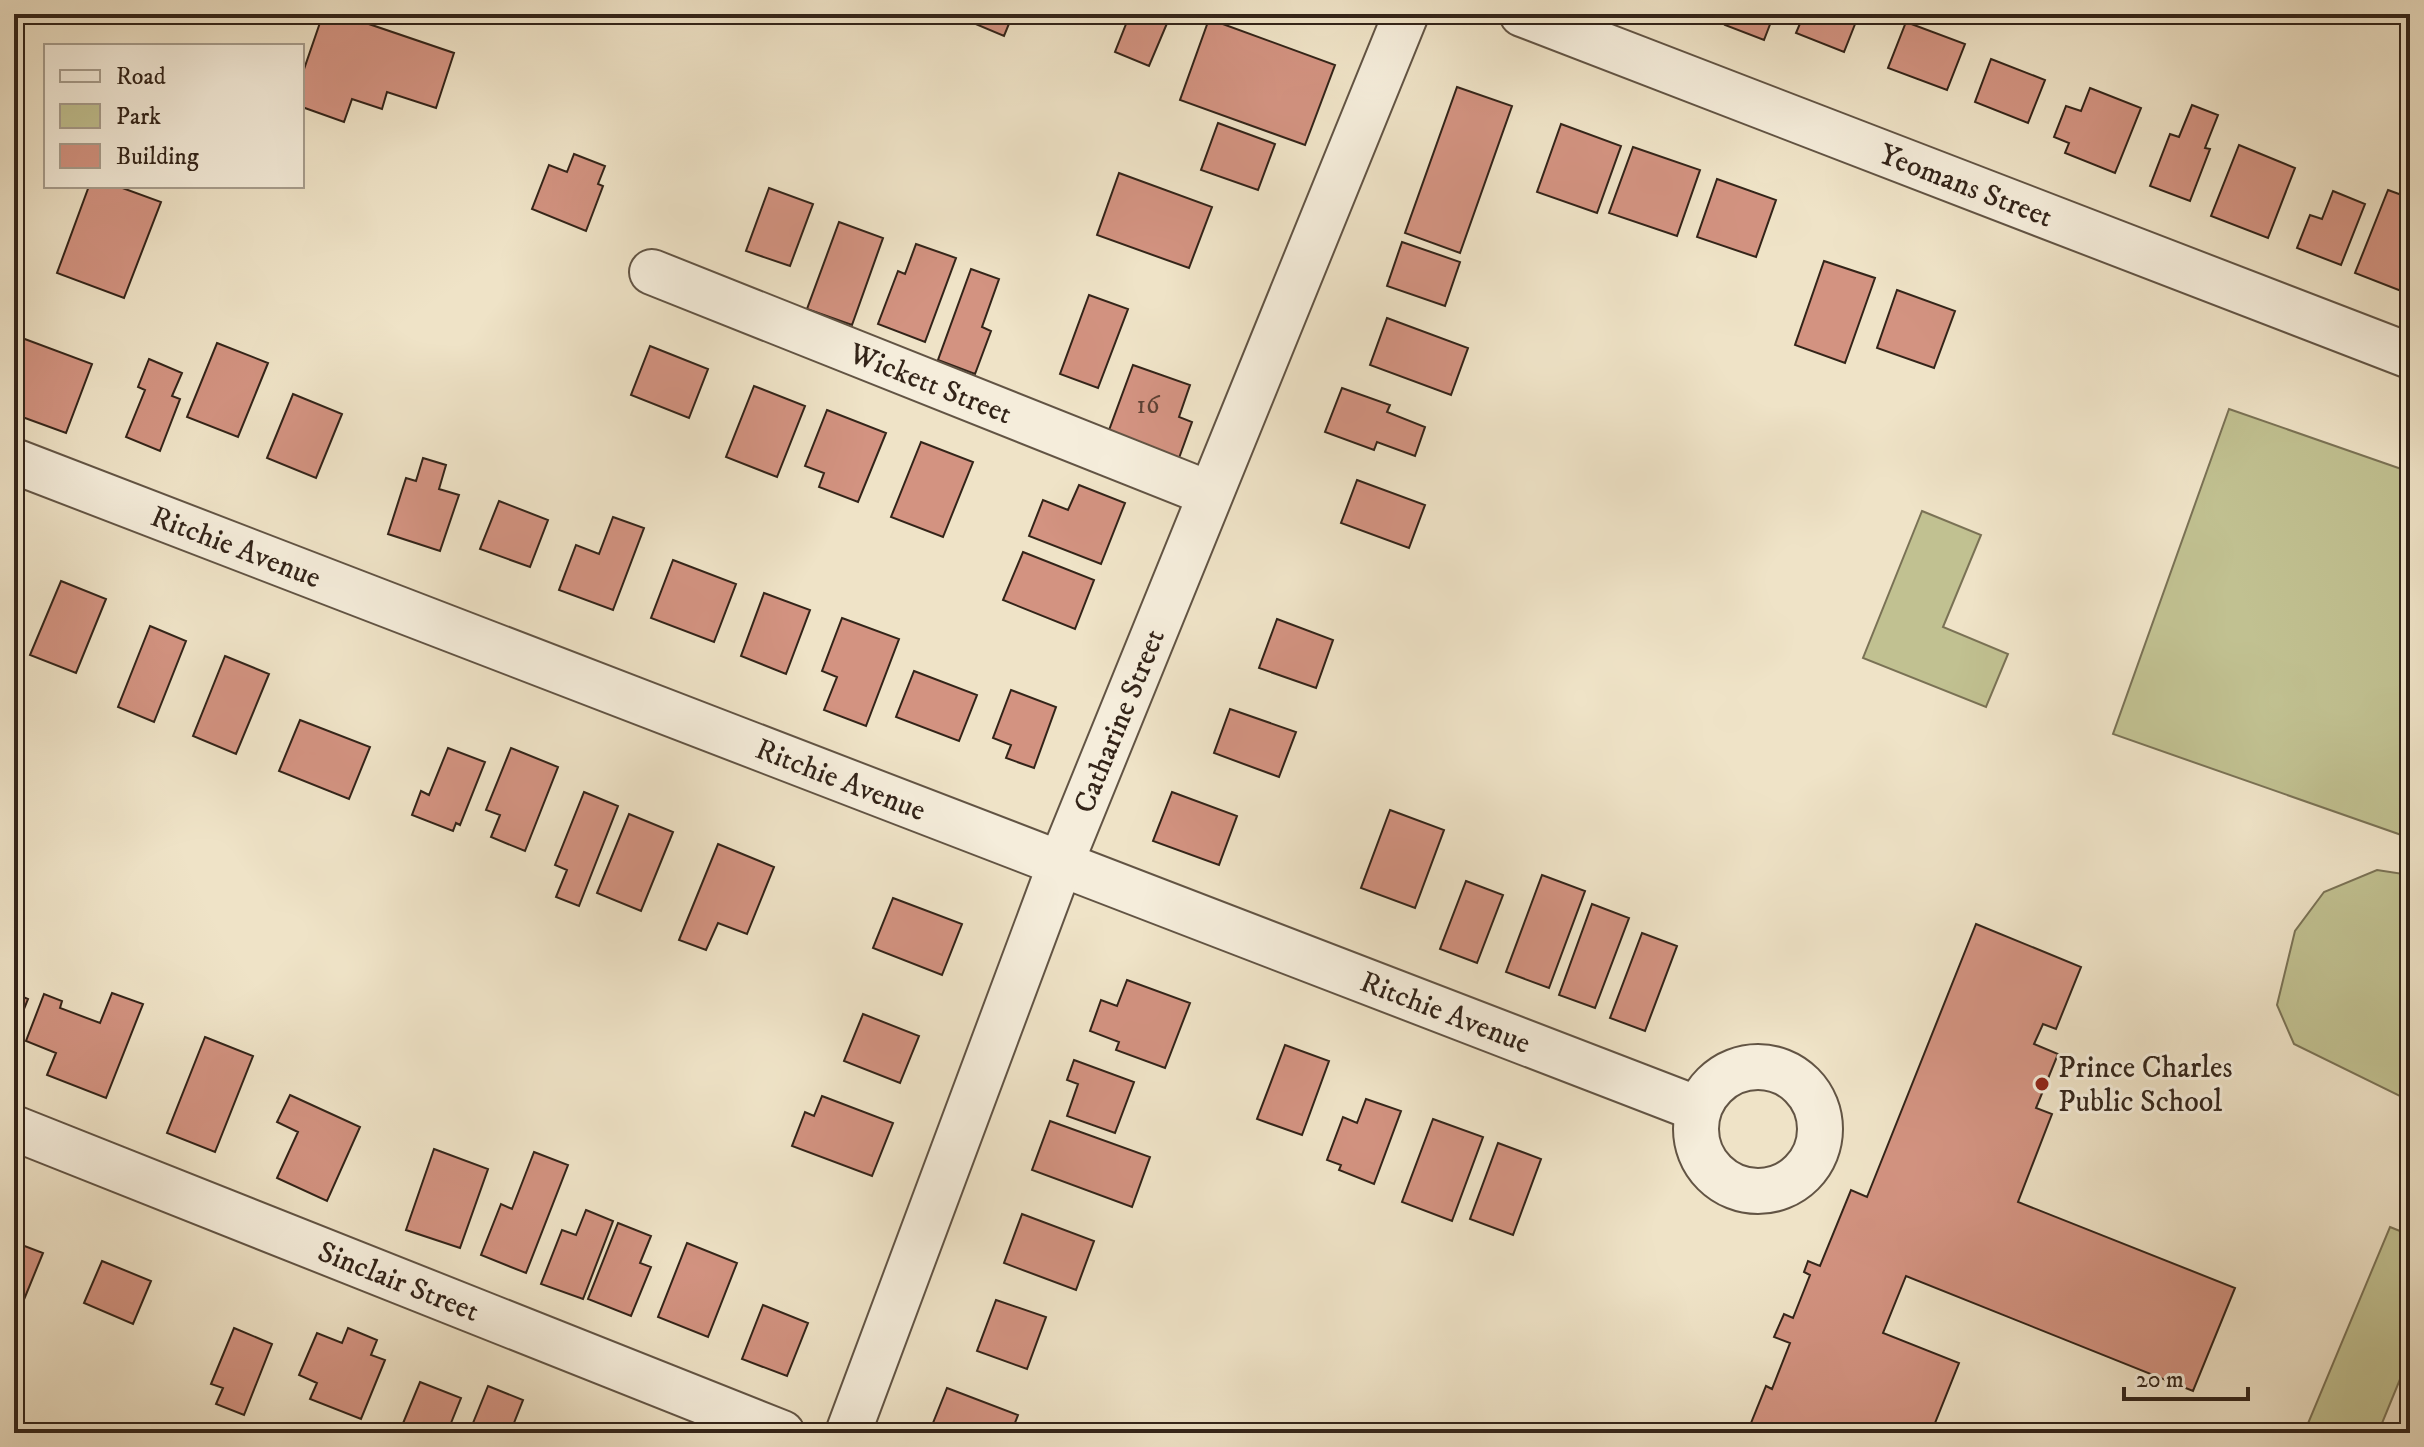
<svg xmlns="http://www.w3.org/2000/svg" width="2424" height="1447" font-family="'IM FELL DW Pica',serif">
  <rect width="100%" height="100%" fill="#efe3c7"/>
  <filter id="stains"><feTurbulence type="fractalNoise" baseFrequency=".0025" numOctaves="4"/><feColorMatrix values="0 0 0 0 .2 0 0 0 0 .09 0 0 0 0 .02 0 0 0 .5 -.17"/></filter>
  <radialGradient id="worn" r=".72"><stop offset=".6" stop-color="#630" stop-opacity="0"/><stop offset="1" stop-color="#630" stop-opacity=".3"/></radialGradient>
  <path fill="#c1c191" stroke="#7a7255" stroke-width="2" d="M2229,409L2410,472V838L2113,734Z
    M1922,511L1981,535L1943,627L2008,654L1986,707L1863,658Z
    M2377,870L2410,875V1101L2294,1044L2277,1005L2295,931L2324,892Z
    M2390,1227L2410,1235V1355L2378,1433H2304Z"/>
  <path fill="#d39381" stroke="#332419" stroke-width="2" d="M323,14H362L365,15L363,22L454,53L436,108L387,92L382,109L352,99L344,122L302,107V75Z
    M968,14H1013L1004,36L966,20Z
    M1130,14H1171L1149,66L1115,52Z
    M1730,14H1774L1764,40L1725,25Z
    M1804,14H1859L1844,52L1796,33Z
    M1209,19L1335,65L1305,145L1180,100Z
    M1906,22L1965,44L1947,90L1888,68Z
    M1991,59L2045,80L2028,123L1975,102Z
    M1457,87L1512,106L1460,253L1405,233Z
    M2090,88L2141,108L2115,173L2065,153L2069,143L2054,137L2066,106L2081,111Z
    M2192,105L2218,115L2205,148L2210,149L2190,201L2150,186L2170,134L2179,137Z
    M1218,123L1275,144L1258,190L1201,170Z
    M1561,124L1621,146L1597,213L1537,192Z
    M2239,145L2295,168L2268,238L2211,216Z
    M1633,147L1700,170L1677,236L1609,213Z
    M574,154L605,166L598,184L603,186L586,231L532,209L549,165L567,172Z
    M1119,173L1212,207L1189,268L1097,235Z
    M1717,179L1776,200L1756,257L1697,237Z
    M89,186H117L161,202L124,298L57,273Z
    M769,188L813,204L790,266L746,251Z
    M2388,190L2410,198L2409,294L2355,273Z
    M2333,191L2365,204L2341,265L2297,248L2310,215L2322,219Z
    M839,222L883,238L852,325L807,309Z
    M1402,242L1460,262L1445,306L1387,286Z
    M916,244L956,258L925,342L878,324L898,271L905,274Z
    M1824,261L1875,278L1845,363L1795,345Z
    M971,269L999,279L982,327L991,331L975,374L938,360Z
    M1897,290L1955,311L1934,368L1877,348Z
    M1089,295L1128,309L1098,388L1060,374Z
    M1387,318L1468,348L1451,395L1370,365Z
    M14,335L92,364L66,433L14,414Z
    M217,343L268,363L238,437L187,417Z
    M650,346L708,369L689,418L631,395Z
    M149,359L182,373L172,396L180,399L160,451L126,437L145,390L138,387Z
    M1133,365L1190,385L1179,417L1192,422L1179,458L1108,433Z
    M754,386L805,406L777,477L726,457Z
    M1342,388L1390,405L1387,412L1425,427L1415,456L1377,442L1374,450L1325,432Z
    M293,394L342,414L316,478L267,458Z
    M827,410L886,433L858,502L819,487L824,473L805,466Z
    M921,442L973,462L943,537L891,517Z
    M423,458L446,465L439,489L459,495L440,551L388,534L406,478L416,481Z
    M1357,480L1425,505L1409,548L1341,523Z
    M1079,485L1125,503L1101,564L1029,536L1043,500L1068,510Z
    M499,501L548,520L530,567L480,549Z
    M613,517L644,528L613,610L559,590L576,545L599,554Z
    M1023,552L1094,580L1075,629L1003,600Z
    M673,560L736,584L714,642L651,618Z
    M61,581L106,599L76,673L30,655Z
    M764,593L810,610L786,674L741,656Z
    M842,618L899,639L866,726L824,710L837,677L822,671Z
    M1277,619L1333,640L1316,688L1259,668Z
    M150,626L186,641L154,722L118,707Z
    M225,656L269,674L236,754L193,736Z
    M914,671L977,695L959,741L896,717Z
    M1011,690L1056,707L1034,768L1006,758L1011,745L993,738Z
    M1230,709L1296,732L1279,777L1214,753Z
    M300,720L370,747L349,799L279,771Z
    M448,748L485,762L460,825L456,823L453,831L412,815L421,791L429,795Z
    M511,748L558,767L525,851L491,837L500,815L486,810Z
    M584,792L618,806L579,906L556,897L567,870L555,865Z
    M1172,792L1237,816L1219,865L1153,841Z
    M1390,810L1444,830L1415,908L1361,888Z
    M629,814L673,832L641,911L597,893Z
    M718,844L774,867L747,934L718,923L706,950L679,940Z
    M1542,875L1585,891L1549,988L1506,972Z
    M1466,881L1503,895L1477,963L1440,949Z
    M893,898L962,924L942,975L873,948Z
    M1592,904L1629,918L1595,1008L1559,995Z
    M1976,924L2081,967L2056,1029L2043,1024L2034,1044L2058,1054L2036,1108L2052,1114L2018,1202L2235,1288L2193,1391L1906,1276L1883,1333L1959,1363L1931,1433H1747L1766,1386L1772,1389L1790,1343L1774,1337L1784,1314L1793,1318L1810,1275L1804,1272L1808,1261L1820,1266L1851,1190L1867,1197Z
    M1642,933L1677,946L1645,1031L1610,1018Z
    M1127,980L1190,1003L1165,1068L1116,1050L1119,1042L1090,1031L1101,1000L1117,1006Z
    M14,993L28,999L14,1034Z
    M112,993L143,1004L106,1098L47,1075L56,1053L26,1041L44,994L62,1001L60,1008L100,1023Z
    M863,1014L919,1036L900,1083L844,1061Z
    M205,1037L253,1056L215,1152L167,1133Z
    M1285,1045L1329,1061L1302,1135L1257,1119Z
    M1074,1060L1134,1082L1115,1133L1067,1116L1078,1084L1067,1080Z
    M290,1095L360,1127L327,1201L277,1178L298,1132L277,1122Z
    M822,1096L893,1123L872,1176L792,1146L805,1112L814,1116Z
    M1366,1099L1401,1111L1374,1184L1339,1170L1341,1165L1327,1160L1343,1117L1357,1123Z
    M1433,1119L1483,1137L1452,1221L1402,1202Z
    M1050,1121L1150,1157L1132,1207L1032,1170Z
    M1498,1143L1541,1159L1513,1235L1470,1219Z
    M434,1149L488,1169L460,1248L406,1230Z
    M534,1152L568,1165L526,1273L481,1255L501,1204L512,1209Z
    M586,1210L613,1221L583,1299L541,1284L562,1230L576,1235Z
    M1022,1214L1094,1241L1076,1290L1004,1263Z
    M618,1223L651,1236L640,1263L651,1267L631,1316L588,1299Z
    M14,1242L43,1253L14,1324Z
    M687,1243L737,1263L708,1337L658,1317Z
    M102,1261L151,1281L133,1324L84,1303Z
    M996,1300L1046,1317L1027,1369L977,1351Z
    M763,1305L808,1323L787,1376L742,1359Z
    M234,1328L272,1344L244,1415L216,1404L223,1388L211,1384Z
    M348,1328L377,1340L371,1355L385,1360L361,1419L310,1399L317,1383L299,1375L317,1333L342,1343Z
    M420,1382L461,1398L447,1433H399Z
    M488,1386L523,1400L510,1433H469Z
    M947,1388L1018,1415L1011,1433H929Z"/>
  <g fill="none" stroke-linecap="round" stroke-linejoin="round">
    <defs>
      <g id="minor">
        <path id="s1" d="M1522,14L2410,356"/>
        <path id="s2" d="M652,272L1210,494"/>
        <path id="s3" d="M14,461L1698,1109"/>
        <circle cx="1758" cy="1129" r="62"/>
        <path id="s4" d="M14,1128L782,1433"/>
        <path id="s5" d="M848,1433L1060,865L1406,14"/>
      </g>
    </defs>
    <use href="#minor" stroke="#625444" stroke-width="48"/>
    <path stroke="#332419" stroke-width="5" stroke-dasharray="6 4" stroke-linecap="butt" d="M2248,1428V1433"/>
    <use href="#minor" stroke="#f5eddb" stroke-width="44"/>
  </g>
  <circle fill="#8f2418" stroke="#f5eddb" stroke-width="3" cx="2042" cy="1084" r="8"/>
  <g text-anchor="middle" stroke-width="6" stroke-linejoin="round" paint-order="stroke">
    <g font-size="26" fill="#5b4033">
      <text x="1148" y="413">16</text>
    </g>
    <g font-size="30" fill="#332419" stroke="#f5eddb">
      <text dy="10" stroke="none"><textPath href="#s1" startOffset="476">Yeomans Street</textPath></text>
      <text dy="10" stroke="none"><textPath href="#s2" startOffset="300">Wickett Street</textPath></text>
      <text dy="10" stroke="none"><textPath href="#s3" startOffset="238">Ritchie Avenue</textPath></text>
      <text dy="10" stroke="none"><textPath href="#s5" startOffset="762">Catharine Street</textPath></text>
      <text dy="10" stroke="none"><textPath href="#s3" startOffset="886">Ritchie Avenue</textPath></text>
      <text dy="10" stroke="none"><textPath href="#s3" startOffset="1534">Ritchie Avenue</textPath></text>
      <text dy="10" stroke="none"><textPath href="#s4" startOffset="414">Sinclair Street</textPath></text>
    </g>
    <g font-size="30" fill="#332419" stroke="#f5eddb" text-anchor="start">
      <text x="2058" y="1077">Prince Charles<tspan x="2058" dy="34">Public School</tspan></text>
    </g>
  </g>
  <rect width="2424" height="1447" fill="none" stroke="#efe3c7" stroke-width="48"/>
  <rect x="16" y="16" width="2392" height="1415" fill="none" stroke="#332419" stroke-width="4"/>
  <rect x="24" y="24" width="2376" height="1399" fill="none" stroke="#332419" stroke-width="2"/>
  <rect x="44" y="44" width="260" height="144" fill="#f5eddb" stroke="#a79d8d" stroke-width="2"/>
  <rect x="60" y="70" width="40" height="12" fill="#f5eddb" stroke="#a79d8d" stroke-width="2"/>
  <text x="116" y="84" font-size="24" fill="#332419">Road</text>
  <rect x="60" y="104" width="40" height="24" fill="#c1c191" stroke="#a79d8d" stroke-width="2"/>
  <text x="116" y="124" font-size="24" fill="#332419">Park</text>
  <rect x="60" y="144" width="40" height="24" fill="#d39381" stroke="#a79d8d" stroke-width="2"/>
  <text x="116" y="164" font-size="24" fill="#332419">Building</text>
  <path d="M2124 1387v12h124v-12" fill="none" stroke="#332419" stroke-width="4"/>
  <text x="2136" y="1387" font-size="24" fill="#332419" stroke="#f5eddb" stroke-width="6" paint-order="stroke">20 m</text>
  <rect width="100%" height="100%" filter="url(#stains)"/>
  <rect width="100%" height="100%" fill="url(#worn)"/>
</svg>
